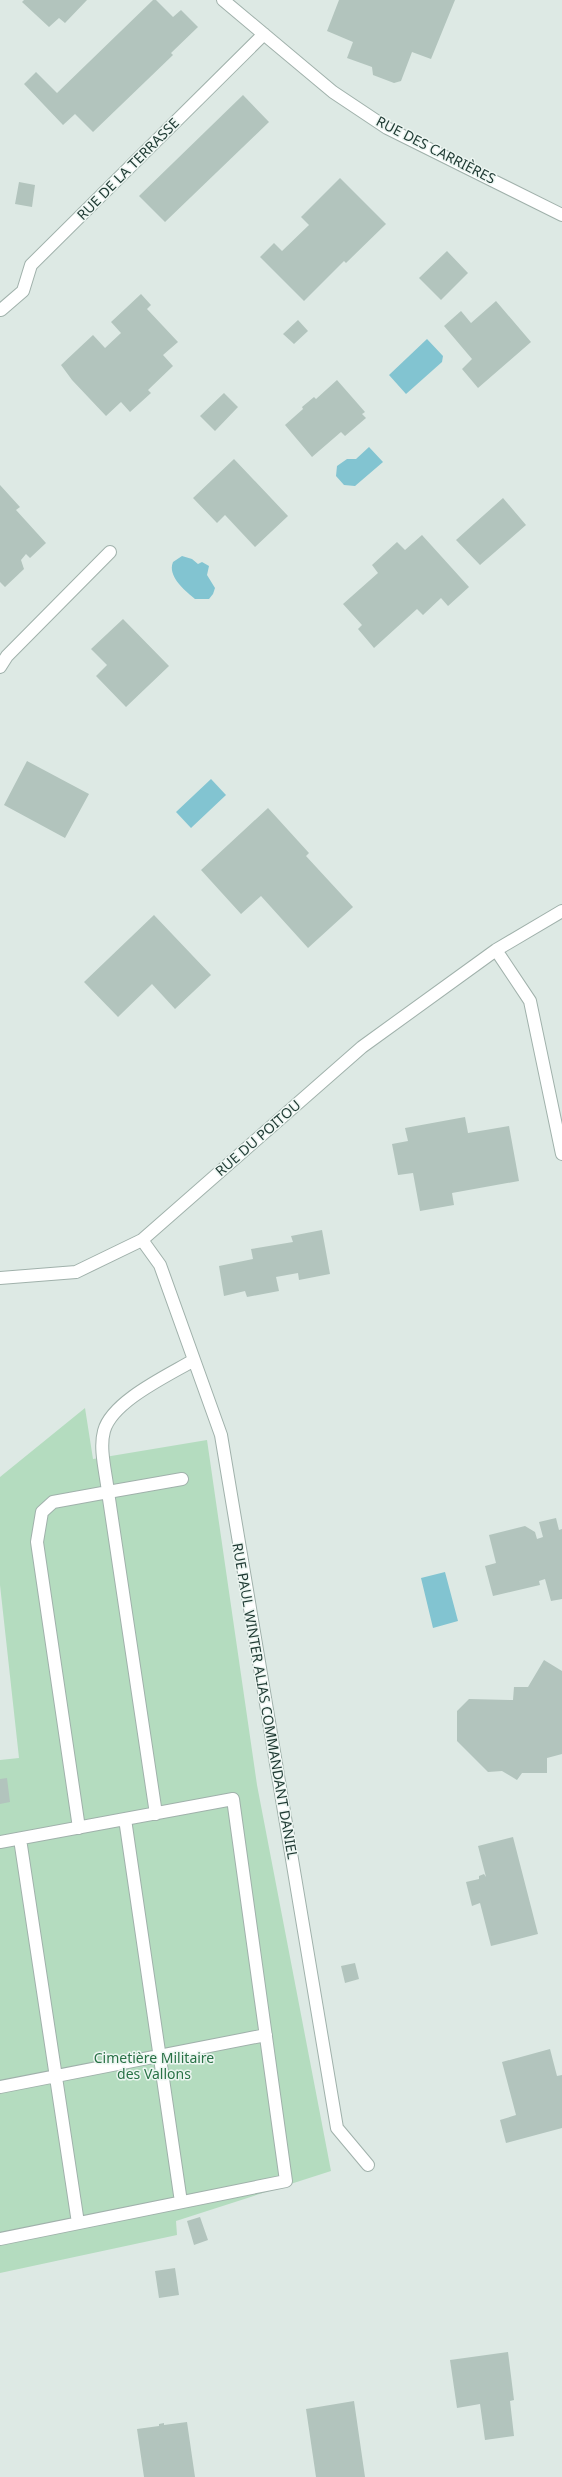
<svg xmlns="http://www.w3.org/2000/svg" width="562" height="2477" font-family="'Noto Sans',sans-serif">
  <rect width="100%" height="100%" fill="#dde9e4"/>
  <path fill="#b4dcbf" d="M85,1408L93,1459L207,1440L257,1785L331,2171L176,2221L177,2235L0,2273V1760L19,1758L0,1585V1477Z"/>
  <path fill="#82c4d1" d="M427,339L443,356L442,362L406,394L389,375Z
    M369,447L383,462L355,486L344,485L336,476L337,466L347,459H356Z
    M182,556L192,559L198,564L202,562L209,566L207,575L215,588L213,594L209,599H195C185,591 167,576 173,562Z
    M211,779L226,795L191,828L176,812Z
    M445,1572L458,1621L433,1628L421,1578Z"/>
  <path fill="#b2c4bd" d="M24,0H87L65,23L59,18L49,27L22,2Z
    M153,0H156L173,17L181,10L198,27L171,53L173,55L93,132L75,114L63,125L24,84L36,72L57,93Z
    M339,0H455L431,59L412,52L401,81L394,83L373,75L372,67L347,58L353,42L327,31Z
    M243,95L269,122L165,222L139,196Z
    M340,178L386,224L346,263L344,261L304,301L260,257L274,243L282,251L309,225L301,217Z
    M19,182L35,185L32,207L15,204Z
    M447,251L468,273L441,300L419,278Z
    M141,294L151,305L147,309L178,342L163,355L173,366L148,390L151,393L130,412L121,402L106,416L72,380L61,365L93,335L105,348L121,333L111,322Z
    M496,301L531,342L478,388L462,369L472,359L444,326L461,311L471,323Z
    M298,320L308,331L294,344L283,334Z
    M337,380L365,412L362,414L366,418L345,436L341,432L312,457L285,425L303,409L302,407L314,397L316,399Z
    M224,393L238,407L215,431L200,416Z
    M234,459L288,516L255,547L225,515L217,523L193,498Z
    M0,485L20,507L16,510L46,543L30,558L26,554L21,560L24,569L5,587L0,582Z
    M503,498L526,525L480,565L456,540Z
    M422,535L469,587L448,606L441,598L423,615L417,609L374,648L358,629L362,625L343,604L378,573L372,565L397,542L405,550Z
    M123,619L169,666L126,707L96,676L107,665L91,649Z
    M27,761L89,794L65,838L4,805Z
    M268,808L309,853L306,856L353,907L308,948L261,896L241,914L201,870Z
    M154,915L211,975L175,1009L152,984L118,1017L84,982Z
    M465,1117L468,1133L509,1126L519,1181L452,1193L454,1205L420,1211L413,1173L398,1175L392,1144L408,1141L405,1128Z
    M322,1230L330,1274L299,1280L298,1273L276,1277L279,1291L247,1297L245,1291L224,1296L219,1266L253,1259L251,1249L293,1242L291,1236Z
    M556,1518L559,1530L562,1529V1599L551,1601L545,1579L539,1581L540,1585L493,1596L485,1566L496,1563L489,1535L525,1526L535,1532L537,1539L543,1537L539,1522Z
    M544,1660L562,1671V1754L547,1758V1773H522L517,1780L502,1771L488,1772L457,1741V1711L469,1699L513,1700L514,1687H528Z
    M7,1778L10,1802L0,1804V1779Z
    M513,1837L538,1934L491,1946L480,1903L472,1906L466,1882L479,1879V1876L484,1874L486,1877L478,1846Z
    M355,1963L359,1979L345,1983L341,1966Z
    M550,2049L557,2076L562,2075V2128L506,2143L500,2120L516,2115L502,2062Z
    M200,2217L208,2240L194,2245L187,2221Z
    M175,2268L179,2295L159,2298L155,2271Z
    M508,2352L514,2400L510,2401L514,2436L485,2440L480,2404L457,2408L450,2360Z
    M354,2401L365,2477H316L306,2409Z
    M187,2422L195,2477H144L137,2429L159,2426V2424L164,2423V2425Z"/>
  <g fill="none" stroke-linecap="round" stroke-linejoin="round">
    <defs>
      <path id="minor" d="M223,0L333,92L387,128L562,215
        M1,310L23,291L31,265L264,34
        M0,667L7,656L110,552
        M496,950L530,1001L562,1154
        M142,1240L160,1265L221,1435L337,2128L368,2165
        M0,1278L76,1272L142,1240L362,1047L496,950L562,911
        M156,1814L108,1492L182,1479
        M125,1819L181,2202
        M79,1828L37,1542L42,1512L53,1502L108,1492C106,1473 99,1449 104,1431C112,1401 169,1375 194,1360
        M20,1839L78,2223
        M0,1842L233,1799L286,2181L0,2239
        M0,2087L266,2035"/>
    </defs>
    <use href="#minor" stroke="#a0b1ab" stroke-width="14"/>
    <use href="#minor" stroke="#fff" stroke-width="12"/>
  </g>
  <g text-anchor="middle" stroke-width="3" stroke-linejoin="round" paint-order="stroke">
    <g font-size="14" fill="#1e3932" stroke="#edf6f2">
      <text transform="translate(436 150) rotate(27)" y="5">RUE DES CARRIÈRES</text>
      <text transform="translate(128 169) rotate(-45)" y="5">RUE DE LA TERRASSE</text>
      <text transform="translate(258 1138) rotate(-41)" y="5">RUE DU POITOU</text>
      <text transform="translate(265 1701) rotate(80)" y="5">RUE PAUL WINTER ALIAS COMMANDANT DANIEL</text>
    </g>
    <g font-size="14" fill="#287145" stroke="#edf6f2">
      <text x="154" y="2063">Cimetière Militaire<tspan x="154" dy="16">des Vallons</tspan></text>
    </g>
  </g>
</svg>
